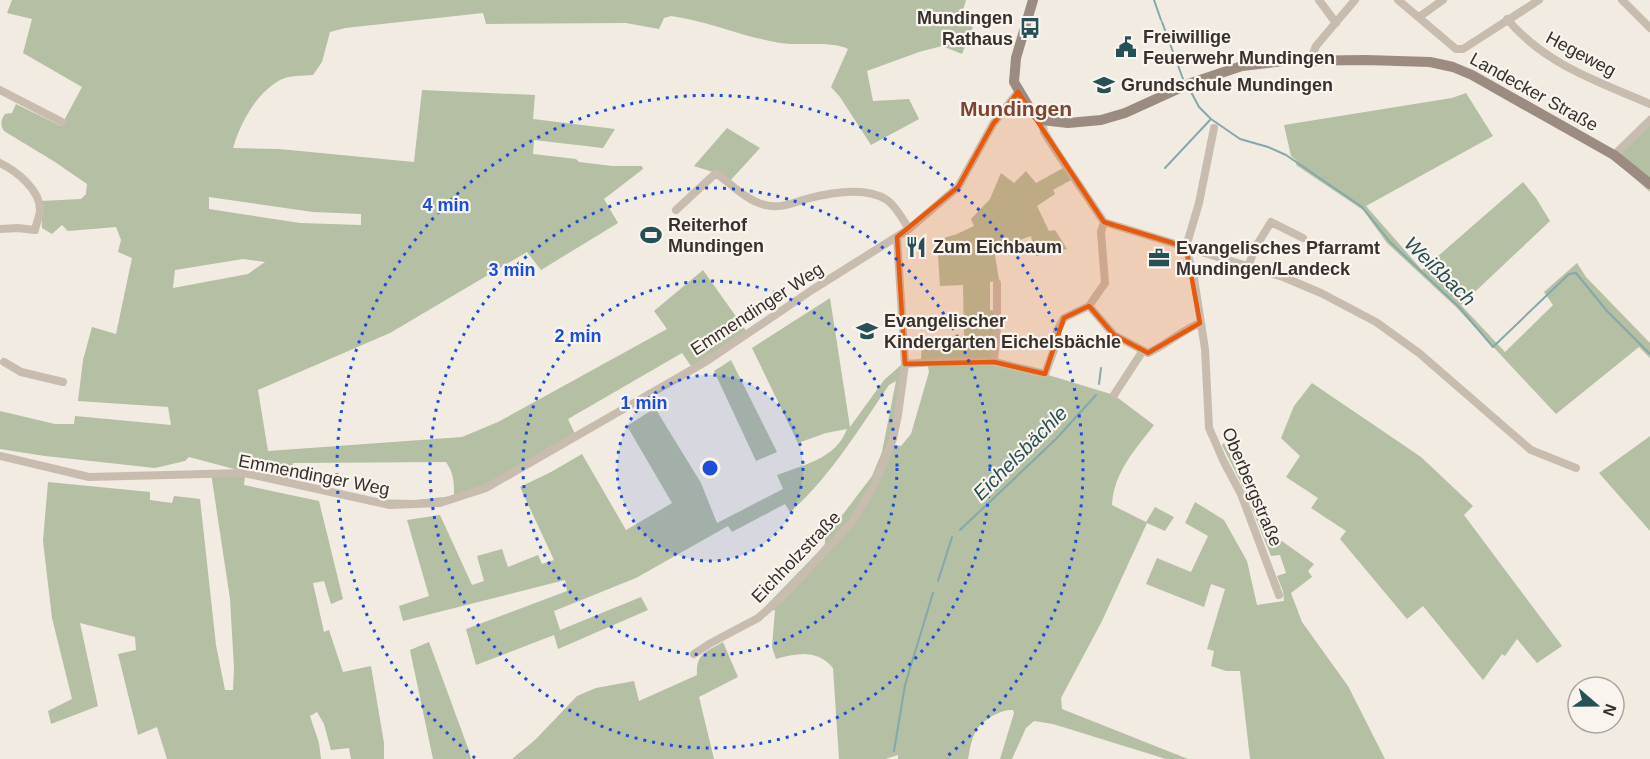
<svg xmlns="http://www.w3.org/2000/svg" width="1650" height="759" font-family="Helvetica,sans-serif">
  <rect width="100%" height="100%" fill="#f1ebe2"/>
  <path fill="#b5bfa3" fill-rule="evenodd" d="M12,0H966L960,21L973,27L962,54L942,46L919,52L867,71L873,101L909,99L919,119L871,145L840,97L831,87L848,49C832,41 800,46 780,43C743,37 708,21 671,16L664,18L659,29L626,23L486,24L483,13L345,28L330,32L322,62L313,75C303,76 289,75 280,80C256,93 240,124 233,148L279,149L414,162L422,90L535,95L533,119L615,129L603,148L534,140L533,154L576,159L579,162L612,166H642L643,169L604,199L618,223L541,270L527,252L390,333L258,390L268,451L462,437L498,422L667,329L654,311L703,270L747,332L792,307L487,489L418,505L362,499L415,500L454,496C454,482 454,474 446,462L293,463L289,484L245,475L244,485L319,501L343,599L331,604L324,581L313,583L324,632L329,630L343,672L371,666L384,743V759H351L349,748L331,750L324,724L317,712L310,716L319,743L321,759H167L157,727L138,735L118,654L136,650L135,637L80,623L98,706L51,724L48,711L72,699L52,618L43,541L48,482L150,492V500L172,503L174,496L200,499L216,645L225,690H233L234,668L230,599L211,473L239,472L234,469L189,457L185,461L155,468L45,456L0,449V411L55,424H74L75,416L171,425L168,407L78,401L83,360L92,327L116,334L132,258L118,252L121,240L116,227L68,231L62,225L52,234L42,228L41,201L81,199L86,194L87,184L55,162L4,131C0,125 1,119 5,114L12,113L16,104L61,126L82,87L23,53L32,19L7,13ZM209,197L313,212L361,214V225L300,223L209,209ZM243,259L265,262L248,274L173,288L175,270ZM682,353L691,366L575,434L568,419Z
    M1466,93L1493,136L1366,206L1422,270L1523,182L1536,198L1550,221L1461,305L1505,352L1553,305L1544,292L1577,263L1586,277L1650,343V358L1639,347L1556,414L1456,307L1387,243L1363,210L1296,165L1297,161L1291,156L1284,125L1452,98Z
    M1650,125V192L1614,160Z
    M727,128L760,148L729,182L716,173L694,166Z
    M1063,168L1071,180L1053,190L1055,194L1037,206L1049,231L1055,230L1067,249L1036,256L1031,236L994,249L999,280L990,282V310L995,311L992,362L1045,374L1114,395L1154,425C1135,450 1114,472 1112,505L1146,522L1155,507L1174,517L1165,531L1147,523L1102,621L1061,698L1062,709L1188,759H1166L1053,724L1034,721L1026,728L1012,759H1000L1014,713L1013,710C1001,709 982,720 976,731C971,739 970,750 968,759H898V755L885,759H839L833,668C817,649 797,653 776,659L772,647L775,610L760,612L819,551L825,544V538L872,476L882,452L896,381L889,385C861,426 828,480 790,512L785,504L732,532L728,526L636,578L554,611L560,630L641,597L648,610L558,649L554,635L476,665L466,629L567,591L565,580L403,621L399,606L429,596L407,520L440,515L472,585L484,581L477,556L502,549L508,567L538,555L542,564L554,560L520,487L551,472L582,454L626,530L672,503L627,426L655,408L701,483L717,523L783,489L777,475C803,465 836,459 847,429L826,433L798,443L752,348L830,298L850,427L884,380L901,365L900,387L890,444L901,446L911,434L929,372L927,361H921L922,337L964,336L963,285L940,286L937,240L957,234L974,226L971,219L990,199L1001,173L1014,183L1026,171L1036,183Z
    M731,360L777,452L756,461L714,371Z
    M1312,383L1421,457L1473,506L1464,515L1562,646L1537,663L1517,639L1505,656L1502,654L1483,680L1423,606L1407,619L1340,539L1346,531L1311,508L1318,498L1286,477L1300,456L1281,438L1294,406Z
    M1650,436V531L1599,473Z
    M1224,443L1248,488L1266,515L1272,534L1314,564L1308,571L1312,577L1291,593L1302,622L1348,686L1385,759H1250L1240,671H1226L1211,666L1214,651L1207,649L1225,589L1211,584L1204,607L1146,584L1157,558L1191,572L1208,536L1185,523L1195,502L1224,520L1247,561L1257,605L1284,601L1283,591L1277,576L1286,573L1280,555L1271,556L1243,487L1222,445Z
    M429,642L468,748L471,759H433L410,650Z
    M723,642L738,677L699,697L714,759H512L535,740L577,696L596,688L634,681L639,701L697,675C696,653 706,652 723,642Z"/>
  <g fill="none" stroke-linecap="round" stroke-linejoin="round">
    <path stroke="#84a8ab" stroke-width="2" d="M1154,0L1161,20
      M1162,22L1183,79
      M1190,90L1199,107L1211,119L1240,139L1268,147L1286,155L1362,207L1390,242L1459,307L1493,347L1569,274L1576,273L1607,311L1650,354
      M1165,168L1210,120
      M1099,384L1101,368
      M960,530L1056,439L1096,395
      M938,581L952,537
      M894,751L905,685L933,593"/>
    <path stroke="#c8bcaf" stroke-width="8" d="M1319,0L1336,23
      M1398,0L1456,49H1463L1539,0
      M1622,0L1650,28
      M1419,17L1443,0
      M1507,19C1546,65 1597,81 1650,104
      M1310,61L1316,46L1355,0
      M0,90L62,122
      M1042,120L1044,132L1056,151L1104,222L1283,277L1321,293L1376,322L1419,353L1531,450L1576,468
      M1214,128L1199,203L1186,247L1194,278L1205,349L1209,428L1224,462L1241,494L1279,595
      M1614,155L1650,120
      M0,163C17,171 40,190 40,210C40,216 36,224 35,230L18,228L0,229
      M676,210L716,173C731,184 747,201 765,205C779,209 793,203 806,199C829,193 866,186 887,200C896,206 903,220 909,229
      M1248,267L1255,248L1271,222L1303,238
      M1089,306L1114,335L1148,353C1166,345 1181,331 1200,323
      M4,362L21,372L63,382
      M994,362L997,328V283
      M905,364L951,361L994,362L1045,374L1055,347L1057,331L1064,318L1089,306L1105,283L1101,232L1104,222
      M1114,395L1142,352
      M0,456L89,477L244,473L390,505L440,503L486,488L707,361L812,290L909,229L958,187L993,124L1018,92
      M694,654L709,644L758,618L782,597L852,522L874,486L893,439L898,415L905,364L897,237"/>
    <path stroke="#9c8b80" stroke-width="10" d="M1033,0L1016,58L1014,82L1032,112L1042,120L1068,123L1101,120L1125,113L1191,83L1242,66L1259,64L1283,61L1366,60L1430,62L1453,67L1472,75L1614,155L1650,184"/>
  </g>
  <path fill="#e8590c" fill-opacity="0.2" stroke="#e8590c" stroke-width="4.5" stroke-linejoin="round" d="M1018,92L1104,222L1186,247L1200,323L1148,353L1114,335L1089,306L1064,318L1045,374L994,362L905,364L897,237L958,187L993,124Z"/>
  <circle cx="710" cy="468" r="93" fill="#1d4ed8" fill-opacity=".12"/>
  <g fill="none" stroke="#1d4ed8" stroke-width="3" stroke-dasharray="3 6">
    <circle cx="710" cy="468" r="93"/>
    <circle cx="710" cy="468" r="187"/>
    <circle cx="710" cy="468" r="280"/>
    <path d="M475 758A373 373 0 1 1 945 758"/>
  </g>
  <defs>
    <symbol id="bus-bare" viewBox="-9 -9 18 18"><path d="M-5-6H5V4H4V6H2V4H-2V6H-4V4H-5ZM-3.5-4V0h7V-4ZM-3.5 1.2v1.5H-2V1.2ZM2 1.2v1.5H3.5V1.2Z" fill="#265055" stroke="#f9f4ee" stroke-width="2.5" paint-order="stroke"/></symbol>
    <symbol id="civic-bare" viewBox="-9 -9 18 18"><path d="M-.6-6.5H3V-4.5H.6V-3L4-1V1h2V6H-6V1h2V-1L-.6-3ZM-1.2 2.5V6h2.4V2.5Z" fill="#265055" stroke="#f9f4ee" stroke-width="2.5" paint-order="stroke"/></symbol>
    <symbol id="school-bare" viewBox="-9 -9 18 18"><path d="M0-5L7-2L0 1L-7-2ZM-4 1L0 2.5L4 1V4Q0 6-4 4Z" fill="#265055" stroke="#f9f4ee" stroke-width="2.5" paint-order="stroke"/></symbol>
    <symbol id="stadium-bare" viewBox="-9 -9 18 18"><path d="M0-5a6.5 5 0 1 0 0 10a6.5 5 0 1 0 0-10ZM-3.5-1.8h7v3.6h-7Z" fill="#265055" stroke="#f9f4ee" stroke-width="2.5" paint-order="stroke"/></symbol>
    <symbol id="restaurant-bare" viewBox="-9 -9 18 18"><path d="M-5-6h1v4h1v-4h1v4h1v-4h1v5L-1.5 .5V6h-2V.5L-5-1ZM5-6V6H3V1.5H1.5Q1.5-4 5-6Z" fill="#265055" stroke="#f9f4ee" stroke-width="2.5" paint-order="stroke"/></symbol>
    <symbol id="office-bare" viewBox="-9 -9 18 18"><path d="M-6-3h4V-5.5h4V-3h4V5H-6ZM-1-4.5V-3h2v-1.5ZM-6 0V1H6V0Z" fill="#265055" stroke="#f9f4ee" stroke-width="2.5" paint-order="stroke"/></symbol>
  </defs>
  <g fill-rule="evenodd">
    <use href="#bus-bare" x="1015" y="13" width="30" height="30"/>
    <use href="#civic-bare" x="1111" y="32" width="30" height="30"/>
    <use href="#school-bare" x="1089" y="70" width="30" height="30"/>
    <use href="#stadium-bare" x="636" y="220" width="30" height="30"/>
    <use href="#restaurant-bare" x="901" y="232" width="30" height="30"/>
    <use href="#office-bare" x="1144" y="243" width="30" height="30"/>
    <use href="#school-bare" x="852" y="316" width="30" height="30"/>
  </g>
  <g text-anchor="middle" stroke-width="4.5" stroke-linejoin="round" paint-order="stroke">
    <g font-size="18" font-weight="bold" fill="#38302c" stroke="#f9f4ee" text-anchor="start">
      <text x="1013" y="24" text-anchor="end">Mundingen<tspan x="1013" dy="21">Rathaus</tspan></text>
      <text x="1143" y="43">Freiwillige<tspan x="1143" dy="21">Feuerwehr Mundingen</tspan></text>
      <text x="1121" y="91">Grundschule Mundingen</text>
      <text x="668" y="231">Reiterhof<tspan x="668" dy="21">Mundingen</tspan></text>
      <text x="933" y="253">Zum Eichbaum</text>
      <text x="1176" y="254">Evangelisches Pfarramt<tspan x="1176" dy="21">Mundingen/Landeck</tspan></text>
      <text x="884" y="327">Evangelischer<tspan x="884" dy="21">Kindergarten Eichelsbächle</tspan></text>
    </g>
    <g font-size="18" fill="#38302c" stroke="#f9f4ee">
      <text transform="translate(1581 54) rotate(28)" y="6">Hegeweg</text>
      <text transform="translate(1534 92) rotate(29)" y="6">Landecker Straße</text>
      <text transform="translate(757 309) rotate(-33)" y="6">Emmendinger Weg</text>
      <text transform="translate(314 475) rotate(11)" y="6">Emmendinger Weg</text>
      <text transform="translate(1252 487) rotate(67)" y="6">Oberbergstraße</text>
      <text transform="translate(796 557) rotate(-46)" y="6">Eichholzstraße</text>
    </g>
    <g font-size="20" font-style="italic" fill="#265055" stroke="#f9f4ee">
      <text transform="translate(1440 271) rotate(44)" y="7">Weißbach</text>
      <text transform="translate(1020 453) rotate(-45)" y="7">Eichelsbächle</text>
    </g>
    <g font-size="21" font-weight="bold" fill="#7e442f" stroke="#f9f4ee">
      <text x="1016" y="116">Mundingen</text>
    </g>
  </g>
  <circle cx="710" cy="468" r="9" fill="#1d4ed8" stroke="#f9f4ee" stroke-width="3"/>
  <g font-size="18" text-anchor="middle" font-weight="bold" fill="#1d4ed8" stroke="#f9f4ee" stroke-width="4.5" stroke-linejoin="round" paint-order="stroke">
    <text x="446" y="211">4 min</text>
    <text x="512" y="276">3 min</text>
    <text x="578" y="342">2 min</text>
    <text x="644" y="409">1 min</text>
  </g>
  <g transform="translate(1596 705) rotate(110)"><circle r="28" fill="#f9f4ee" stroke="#aca6a0" stroke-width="1.5"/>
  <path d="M0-4.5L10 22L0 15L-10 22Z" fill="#265055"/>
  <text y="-9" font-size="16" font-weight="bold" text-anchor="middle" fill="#38302c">N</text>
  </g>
</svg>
